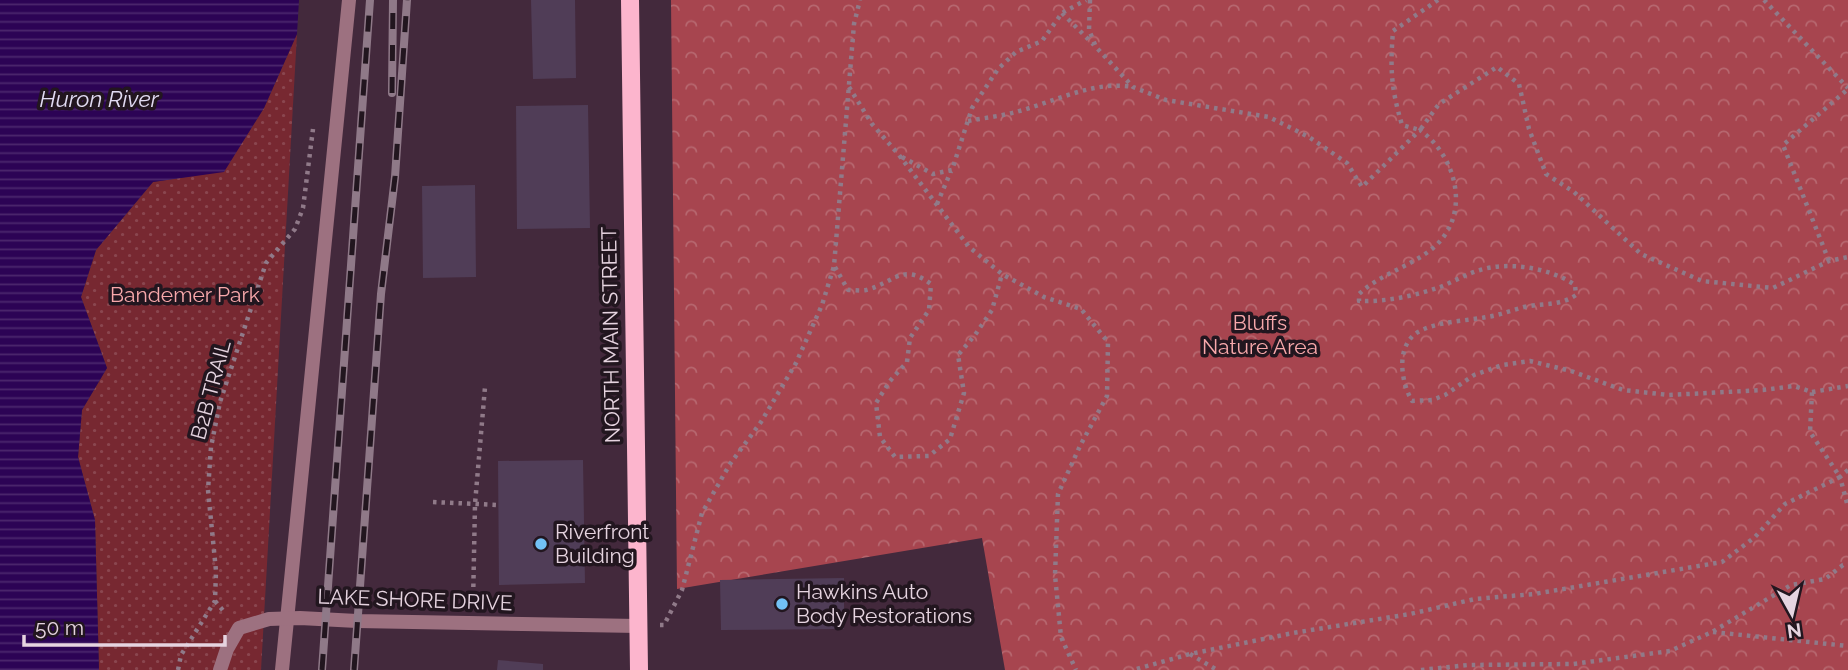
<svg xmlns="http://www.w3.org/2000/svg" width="1848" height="670" font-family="Raleway,sans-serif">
  <defs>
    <pattern id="forest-crowns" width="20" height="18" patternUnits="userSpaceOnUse" patternTransform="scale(1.75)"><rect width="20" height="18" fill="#a7454f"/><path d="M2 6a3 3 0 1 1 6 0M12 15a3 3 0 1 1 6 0" fill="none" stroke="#b76870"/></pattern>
    <pattern id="park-dots" width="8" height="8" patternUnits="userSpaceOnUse" patternTransform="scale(1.75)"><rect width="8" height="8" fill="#772831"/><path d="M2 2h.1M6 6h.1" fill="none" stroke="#8a464f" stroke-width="1.8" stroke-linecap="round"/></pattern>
    <pattern id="water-rules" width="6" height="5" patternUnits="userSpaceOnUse" patternTransform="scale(1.75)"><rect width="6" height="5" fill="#2c0355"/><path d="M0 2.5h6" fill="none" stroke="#4b276d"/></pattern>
  </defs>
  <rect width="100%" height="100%" fill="#43293c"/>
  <path fill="url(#forest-crowns)" d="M671,0H1848V670H1005L982,538L677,589Z"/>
  <path fill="url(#park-dots)" d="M297,34L261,670H99L95,520L78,457L82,410L107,368L81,297L96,250L153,182L224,171L264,108Z"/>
  <path fill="url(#water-rules)" d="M0,0H299L297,34L264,108L224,172L153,182L96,250L81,297L107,368L82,410L78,457L95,520L99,670H0Z"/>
  <path fill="#503d57" d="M531,0H575L576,78L533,79Z
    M588,105L590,228L517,229L516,106Z
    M475,185L476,277L423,278L422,186Z
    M583,460L585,583L499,585L498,461Z
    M844,578V629L721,630L720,580Z
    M498,660L543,664V670H497Z"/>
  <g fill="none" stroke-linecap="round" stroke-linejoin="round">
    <path stroke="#907a89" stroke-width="4.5" stroke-dasharray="3.5 5" stroke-linecap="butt" d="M1090,0L1089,30L1096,47L1133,87L1166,100L1269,117L1309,137L1347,163L1362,187L1420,130C1457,157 1472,215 1433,248C1410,267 1380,274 1359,294V301C1385,302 1415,296 1440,287C1453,282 1466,274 1480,270C1508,261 1551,268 1575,285L1576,295C1560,306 1543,303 1524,307C1512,310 1500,315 1487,317C1466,321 1438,321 1418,332C1395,346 1401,382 1412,401L1432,400L1445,395L1474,375L1502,365L1530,361L1571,371L1623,390L1669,395L1763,390L1794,386L1812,392L1810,432L1840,477L1785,504L1755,537L1722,562L1534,594L1475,599L1410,614L1293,633L1190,654L1133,670
      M1438,0L1393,31C1390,69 1391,88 1402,125L1420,130L1439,104L1497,67L1519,84L1529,129L1546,174L1574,192L1641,254L1702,281L1773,288L1829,261L1848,257
      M1764,0L1848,88
      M1062,13L1094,45
      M849,87L872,124L899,155L969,247L1002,274L1044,297L1081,309L1108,342L1107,396L1080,446L1058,494L1055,575L1061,637L1076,670
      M968,121C984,118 1001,116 1016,112C1054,102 1094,80 1133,87
      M902,157L933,174L952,170L972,108L998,69L1016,52L1042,41L1062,13L1086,0
      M937,204L951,171
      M1829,261L1783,145L1848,89
      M835,267L848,290C854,290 861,291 866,290C894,283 902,262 931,284L929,310L910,338L907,362L890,381L876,403L880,437L895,457L929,456L950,439L964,393L958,355L975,335L992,310L1002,274
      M1812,392L1848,386
      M1848,470L1840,477L1848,507
      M433,502L498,505
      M215,601L226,614
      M473,604L475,504L485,387
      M660,625H664L682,590L702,513L730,464L761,422L796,363L822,305L834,266L854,24L860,0
      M1713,632L1848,646
      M1190,654L1217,670
      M178,670L181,655L215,601L216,571L208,490L211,447L220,402L266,263L295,229L303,208L313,129
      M1421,670L1468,665L1573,664L1670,651L1712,632L1791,585L1825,579L1843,565L1848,564"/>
    <path stroke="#9d7180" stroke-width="14" d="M282,670L349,0"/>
    <path stroke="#9d7180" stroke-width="14" d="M220,670L227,649L239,628L269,619L300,618L357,621L638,626"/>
    <path stroke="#fcb5cd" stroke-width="18" d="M630,0L639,670"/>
    <defs>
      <path id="rail" d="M392,93L393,0
        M322,670L370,0
        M354,670L381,294L395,177L407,0"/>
    </defs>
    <use href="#rail" stroke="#8f7988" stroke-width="8"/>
    <use href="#rail" stroke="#22161f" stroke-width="5" stroke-dasharray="16" stroke-linecap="butt"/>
  </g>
  <g fill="#72c1f5" stroke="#22161f" stroke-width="2.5">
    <circle cx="541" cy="544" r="7"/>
    <circle cx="782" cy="604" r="7"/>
  </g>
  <g text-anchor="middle" stroke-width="7" stroke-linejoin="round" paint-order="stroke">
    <g font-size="21" fill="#f8a8ab" stroke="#22161f">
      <text x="185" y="302">Bandemer Park</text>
      <text x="1260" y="330">Bluffs<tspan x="1260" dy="24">Nature Area</tspan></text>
    </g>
    <g font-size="21" fill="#e6d4e0" stroke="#22161f">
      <text transform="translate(611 335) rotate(-91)" y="7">NORTH MAIN STREET</text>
      <text transform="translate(211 390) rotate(-75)" y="7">B2B TRAIL</text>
      <text transform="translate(415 600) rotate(2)" y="7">LAKE SHORE DRIVE</text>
    </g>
    <g font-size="21" fill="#e6d4e0" stroke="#22161f" text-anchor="start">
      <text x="555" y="539">Riverfront<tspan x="555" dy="24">Building</tspan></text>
      <text x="796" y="599">Hawkins Auto<tspan x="796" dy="24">Body Restorations</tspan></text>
    </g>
    <g font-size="23" font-style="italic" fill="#e1dbf2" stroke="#22161f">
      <text x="99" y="107">Huron River</text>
    </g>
  </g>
  <g transform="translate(1792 614) rotate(172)" stroke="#22161f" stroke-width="5" paint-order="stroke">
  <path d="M0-5L12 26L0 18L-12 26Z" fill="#e6d4e0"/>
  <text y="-10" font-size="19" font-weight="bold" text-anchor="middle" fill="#e6d4e0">N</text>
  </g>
  <path d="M24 635v10h201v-10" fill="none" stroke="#e6d4e0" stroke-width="3.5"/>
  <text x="35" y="635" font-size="21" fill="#e6d4e0" stroke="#22161f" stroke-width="5" paint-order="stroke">50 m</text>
</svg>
